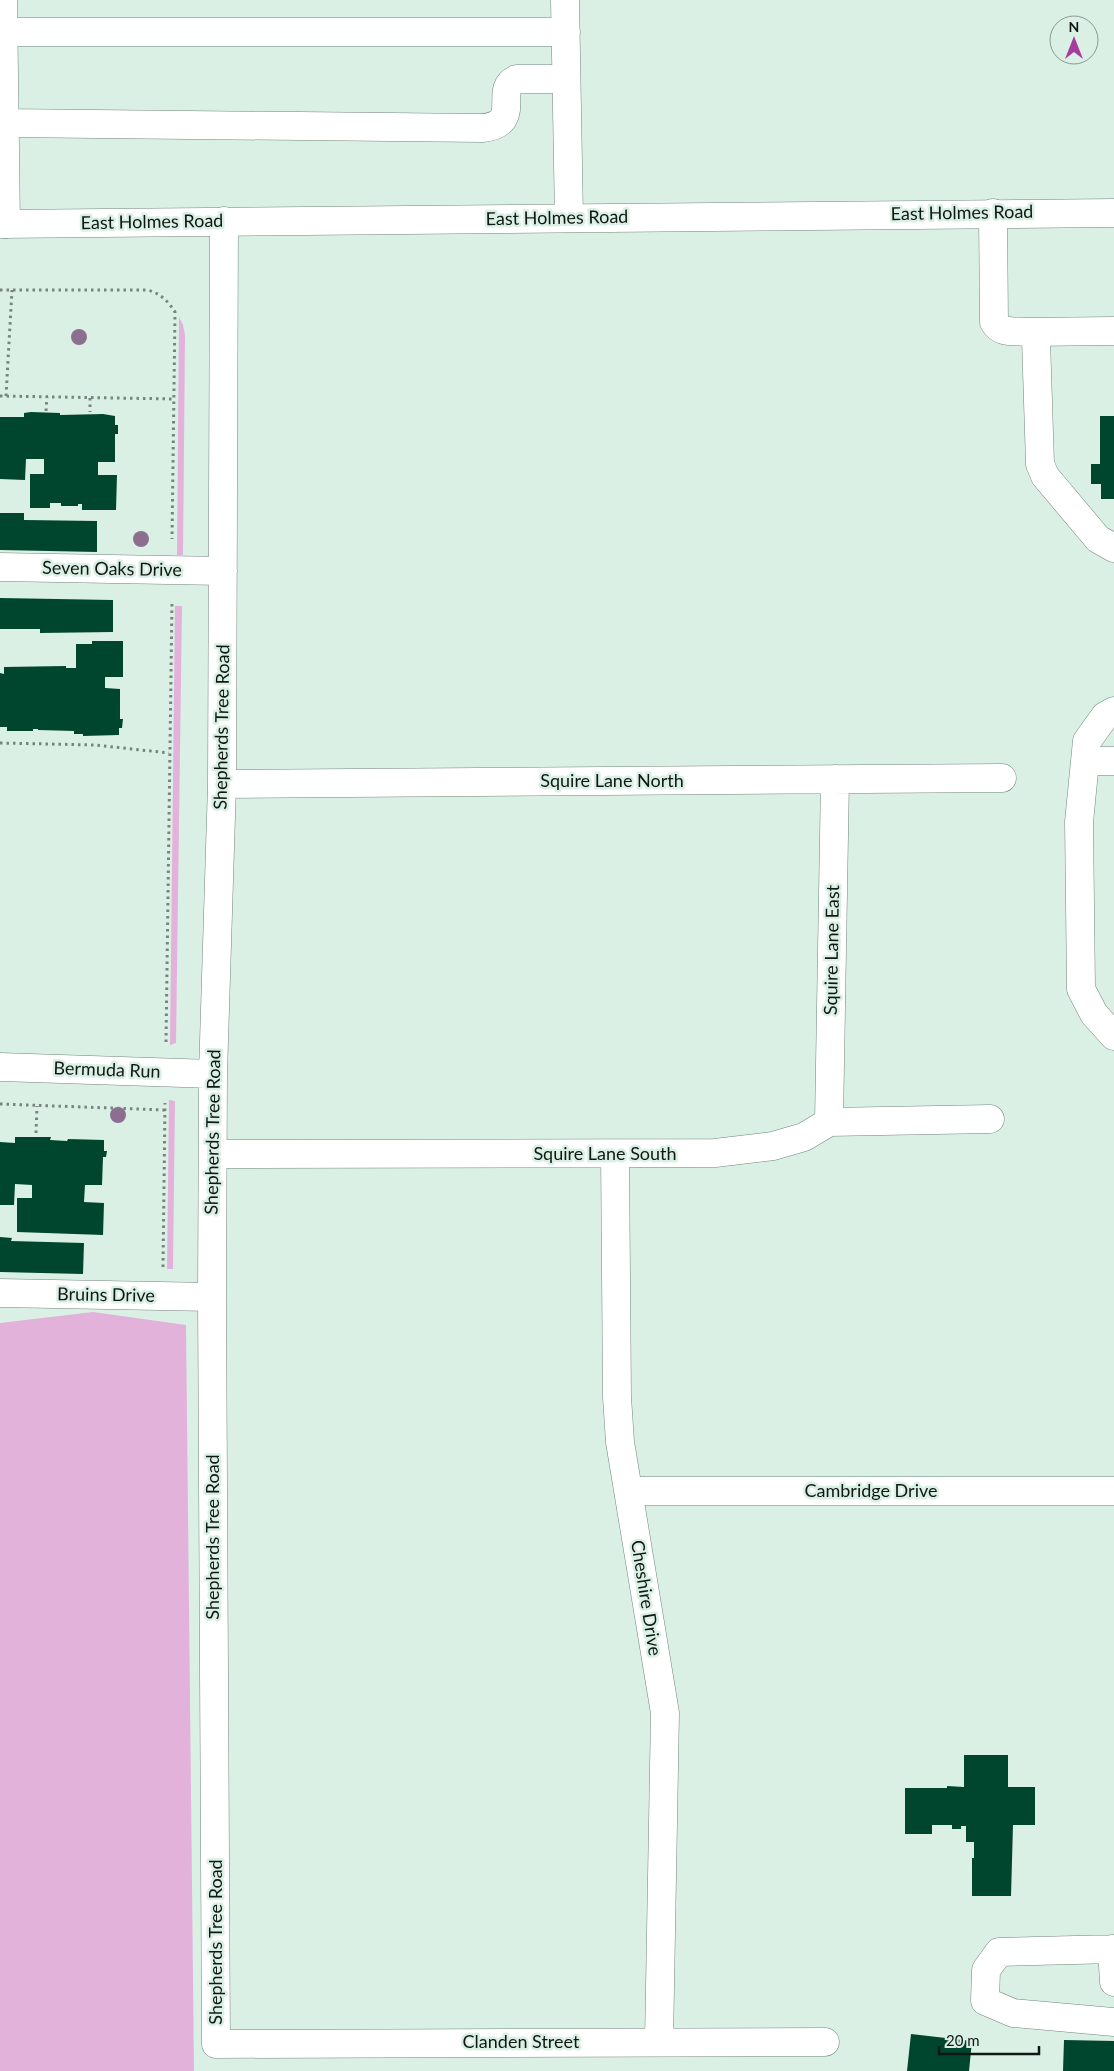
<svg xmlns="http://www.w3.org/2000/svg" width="1114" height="2071" font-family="Lato,sans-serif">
  <rect width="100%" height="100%" fill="#dbf0e5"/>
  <path fill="#e3b2db" d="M179,317L183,325L185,335L183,555H177Z
    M175,606H182L176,1043L170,1045Z
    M169,1100L175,1101L173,1269H167Z
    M93,1312L186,1325L194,2071H0V1323Z"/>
  <path fill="#00452e" d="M31,412L60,413V415L103,414L115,416V425H118V434H115V462H98V475H117L116,510H82V504H78V506H61V503H50V508H30V474H44V459H26L25,480L0,479V417H24V413Z
    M1100,416H1114V499H1101V484H1091V464H1100Z
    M0,513H24V520L97,521V552L0,550Z
    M0,598L113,600V632L40,633V629H0Z
    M92,641H123V677H105V688L120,689V719H123L122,728H119V735L83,736V734H74V731L38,730V729H33V731H7V727H0V673L4,674V667L66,666V668H76V644H92Z
    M15,1137H51L50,1140L67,1141L68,1139L104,1140V1151H107L106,1157H103L102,1185H85L84,1202L104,1203L103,1235L17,1232V1198H32V1185L15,1184L14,1205H0V1142L15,1143Z
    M0,1237L12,1238L11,1241L84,1243L83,1274L0,1272Z
    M964,1755H1008V1787H1035V1825H1013L1011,1896H972V1858H974V1842H966V1826H961V1829H952V1825H932V1834H905V1788H947V1786L964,1787Z
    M911,2034L972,2041L969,2071H907Z
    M1064,2040L1114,2041V2071H1063Z"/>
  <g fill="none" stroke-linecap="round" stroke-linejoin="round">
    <defs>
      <path id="minor" d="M3,0L6,224
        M565,0L569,218
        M4,32H566
        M5,123L482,128C525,124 492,88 517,79H566
        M993,213L994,322C1001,335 1017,330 1030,332L1036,339L1040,464L1045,476L1098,539L1114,548
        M224,221L222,784L213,1074L212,1297L216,2044L825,2042
        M1027,332L1114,331
        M0,567L223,571
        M1114,711L1105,716L1087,741L1079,822L1081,989L1094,1014L1114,1036
        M1085,761H1114
        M222,784L1002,778
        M0,1067L213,1074
        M829,1122L835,779
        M213,1154L715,1153L773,1146L804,1137L829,1122L990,1119
        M615,1154L617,1397L620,1442L665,1713L659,2042
        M0,1293L212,1297
        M629,1491H1114
        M1112,1949L1114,1982
        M1114,1949L999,1952L986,1970L985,2001L1013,2013L1114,2022"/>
      <path id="major" d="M0,224L1114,213"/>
    </defs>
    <use href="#minor" stroke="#73867c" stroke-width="29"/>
    <use href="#major" stroke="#73867c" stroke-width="29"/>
    <path stroke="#76847d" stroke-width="3" stroke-dasharray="2.5 4" stroke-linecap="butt" d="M0,290H147C160,293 168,301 175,312L172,539
      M0,396L174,399
      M6,396L12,290
      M90,398V412
      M46,411L47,397
      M0,743L95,745L169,753
      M166,1042L172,601
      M0,1104L165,1110
      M36,1133L37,1106
      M163,1267L165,1103"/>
    <use href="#minor" stroke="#fff" stroke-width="28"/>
    <use href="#major" stroke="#fff" stroke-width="28"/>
  </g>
  <g fill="#8c6f8e">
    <circle cx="79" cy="337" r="8"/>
    <circle cx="141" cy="539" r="8"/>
    <circle cx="118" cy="1115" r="8"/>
  </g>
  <g text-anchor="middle" stroke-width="5" stroke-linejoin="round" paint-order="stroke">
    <g font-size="18" fill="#101814" stroke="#dbf0e5">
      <text transform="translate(962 213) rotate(-1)" y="6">East Holmes Road</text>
      <text transform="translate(557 218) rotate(-1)" y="6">East Holmes Road</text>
      <text transform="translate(152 222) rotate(-1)" y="6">East Holmes Road</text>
      <text transform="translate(112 569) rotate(1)" y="6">Seven Oaks Drive</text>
      <text transform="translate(222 727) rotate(-89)" y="6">Shepherds Tree Road</text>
      <text x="612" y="787">Squire Lane North</text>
      <text transform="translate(832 950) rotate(-89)" y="6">Squire Lane East</text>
      <text transform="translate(107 1070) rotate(2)" y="6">Bermuda Run</text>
      <text transform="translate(213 1132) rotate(-89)" y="6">Shepherds Tree Road</text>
      <text x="605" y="1160">Squire Lane South</text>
      <text transform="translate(106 1295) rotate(1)" y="6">Bruins Drive</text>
      <text x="871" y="1497">Cambridge Drive</text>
      <text transform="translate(213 1537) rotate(-90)" y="6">Shepherds Tree Road</text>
      <text transform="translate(646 1598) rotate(81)" y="6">Cheshire Drive</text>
      <text transform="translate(216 1942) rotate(-90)" y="6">Shepherds Tree Road</text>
      <text x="521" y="2048">Clanden Street</text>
    </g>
  </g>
  <g transform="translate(1074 40)"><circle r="24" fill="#dbf0e5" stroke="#8a9a91"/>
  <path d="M0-4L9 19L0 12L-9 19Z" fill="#a73c9d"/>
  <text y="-8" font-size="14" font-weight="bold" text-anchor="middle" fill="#101814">N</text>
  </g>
  <path d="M939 2046v8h100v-8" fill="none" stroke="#101814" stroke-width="2.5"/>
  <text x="946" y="2046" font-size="15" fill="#101814" stroke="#dbf0e5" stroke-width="4" paint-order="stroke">20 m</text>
</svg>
